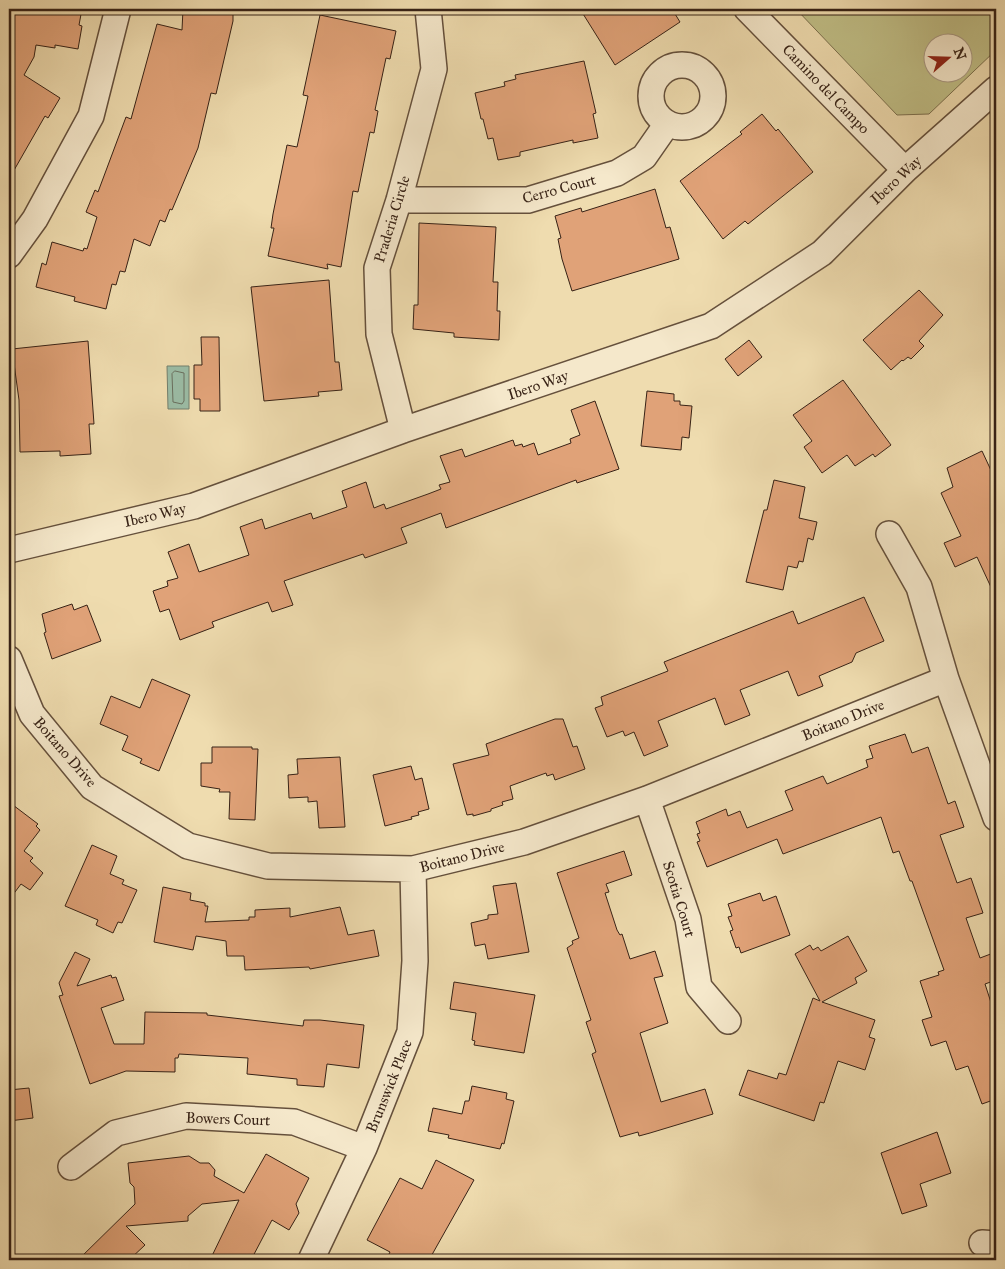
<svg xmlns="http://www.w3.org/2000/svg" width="1005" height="1269" font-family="'IM FELL Great Primer',serif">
  <rect width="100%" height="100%" fill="#efdcaf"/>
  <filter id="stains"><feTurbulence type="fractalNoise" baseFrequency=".004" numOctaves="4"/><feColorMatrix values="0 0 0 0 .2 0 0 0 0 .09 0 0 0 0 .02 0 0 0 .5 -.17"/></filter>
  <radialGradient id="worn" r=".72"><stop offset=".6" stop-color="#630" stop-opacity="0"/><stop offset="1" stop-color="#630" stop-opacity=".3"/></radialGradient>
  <path fill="#c0be86" stroke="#7c704e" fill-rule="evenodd" d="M796,9H996V50L929,114L897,115ZM932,42H962V72H932Z"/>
  <path fill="#9bbca5" stroke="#737e6c" d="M167,366H189V409H168Z"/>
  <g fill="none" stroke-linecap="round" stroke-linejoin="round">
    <path stroke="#696f5e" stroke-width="1" d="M175,371L184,373V401L182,404L173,402L172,374Z"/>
  </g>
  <path fill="#e0a278" stroke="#372216" d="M9,9H82L79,25L82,26L78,49L55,45V48L36,45L34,57L24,75L60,98L48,118L45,116L9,179Z
    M183,9H233V21L216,94L211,93L198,148L172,210L170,209L165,222L160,220L150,246L134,239L125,272L120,271L116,285L112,284L106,309L74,301L75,297L36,287L42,263L46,265L52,242L83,251L84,248L87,249L97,217L86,212L95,190L98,192L126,117L131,119L157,24L182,30Z
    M580,9H672L680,22L615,65Z
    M320,15L396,31L390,59L386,58L375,110L378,111L374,133L370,132L358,192L353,191L341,267L327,264L328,269L268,256L274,228H271L273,214L287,145L297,147L308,96L303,95Z
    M584,61L596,113L593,114L598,138L573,143V140L520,152V156L498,160L493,138L488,139L483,119H481L475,93L505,86L504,82L516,79L515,75Z
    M762,114L776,131L778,129L813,172L748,224L745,221L723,239L680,181L742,134L740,132Z
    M655,189L666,228L670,227L679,259L572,291L562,259L558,239L561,238L555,216L581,208L582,212Z
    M419,223L496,227L493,282H498L497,311H500L499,340L454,337V333L413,329L414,305H418Z
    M329,280L335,362H339L342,390L318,392L319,396L264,401L251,287Z
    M919,290L943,315L919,341L924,346L911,359L908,357L903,361L902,360L891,370L863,340Z
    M201,337H219L220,411H200V399H194V365H202Z
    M749,340L762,357L738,376L725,359Z
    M88,341L94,424H89L91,454L60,456V451L20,452L19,400L12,349Z
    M843,380L891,445L875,457L873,454L855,466L847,455L822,473L804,447L812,441L793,415Z
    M647,391L674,394V401H680V405L692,406L689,438L682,437L681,450L641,446Z
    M595,401L619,469L577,483L576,480L446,528L441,513L401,528L407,543L365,558L363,554L284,581L293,605L272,612L268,602L212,622L214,627L180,640L169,609L160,612L153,591L168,586L167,581L178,578L168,552L189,544L199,572L249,555L240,527L262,519L265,529L311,513L313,519L347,507L342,491L366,482L374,508L384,504L386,509L428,494L441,489L439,485L450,482L440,456L462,449L465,457L513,440L515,446L522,444L523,447L534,443L538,455L571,443L570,439L580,435L571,410Z
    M982,451L996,481V598L977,557L955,567L944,543L961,536L941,493L953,487L947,468Z
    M774,480L805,487L799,518L817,522L813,540L808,538L803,562L799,561L797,568L788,566L783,590L746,582L764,510H767Z
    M864,597L884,641L856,653L852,662L819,676L823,686L798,696L788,671L740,690L750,715L725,725L715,698L658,721L668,746L644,756L634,732L625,736L623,731L607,737L595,708L603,705L601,697L668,671L664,662L793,611L798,624Z
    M72,604L74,610L87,605L101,641L52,659L44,633L46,632L42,614Z
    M152,679L190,695L159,771L140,763L142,759L122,750L128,736L100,724L111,696L140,708Z
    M555,719H563L573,747L577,746L585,769L555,780L553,774L547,776L546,773L510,786L513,799L502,802L503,805L491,809V811L473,816V814L467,815L453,764L489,755L486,744Z
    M905,734L912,753L928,747L948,804L955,801L964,827L940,835L957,883L971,878L983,913L966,918L980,958L996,952V980L985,984L996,1018V1099L982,1104L968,1066L956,1070L946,1041L931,1046L922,1020L932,1017L920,981L939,975L938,972L944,970L912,881H910L899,851L893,853L881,817L783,854L777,839L707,867L697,842L700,841L697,834L700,833L696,822L726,809L728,816L740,811L747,828L793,810L785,791L823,776L827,784L868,767L866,760L873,758L869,746Z
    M212,747H252V749H258L255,820L229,819L230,792H219L220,789L201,786V763H212Z
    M340,757L345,827L319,828L317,801L308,802V797L289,798L288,775L298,774L297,759Z
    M411,766L415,780L422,778L429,809L418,812L419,815L411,817L412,819L385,826L373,775Z
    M9,802L38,824L36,826L40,830L24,851L33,858L30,861L43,873L30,890L21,884L9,900Z
    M92,845L117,856L110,874L124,880L122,884L137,890L122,923L118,922L113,933L96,925L98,920L65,906Z
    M624,851L632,875L606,884L609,892L605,893L617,930L620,935L622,934L630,959L655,951L663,976L654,978L668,1023L640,1033L661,1102L705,1089L713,1114L650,1133L639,1136L638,1132L620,1137L592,1054L596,1052L586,1022L591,1020L567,948L573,944L572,941L579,938L557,873Z
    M516,883L529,952L488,959L485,944L475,946L471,923L488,919V915L498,914L493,886Z
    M163,887L191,893L190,900L205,903V906H208L205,922L249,920V917H255V910L290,908V917L340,907L348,935L374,930L379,956L310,969L309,967L245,970L244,956H227L226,941L196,936L193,950L154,942Z
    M760,893L763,901L776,896L790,935L741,953L739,947L736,948L730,931L733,930L728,917L732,916L728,904Z
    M848,936L867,971L855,978L857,983L822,1002L875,1020L869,1037L875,1039L865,1070L838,1061L824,1103L820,1102L814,1121L739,1095L748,1070L777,1079L779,1073L786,1075L813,998L820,1001L795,954L810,945L813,950L818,947L821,951Z
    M75,952L90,959L77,986L111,975L112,978L116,977L124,1000L101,1008L114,1044H144L145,1012L207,1013V1015L303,1026L304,1020H320L364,1025L359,1068L327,1064L324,1087L297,1085V1079L247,1074L248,1058L179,1054L178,1058H175V1072L126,1071L90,1084L59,996L63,995L59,983Z
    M454,982L535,995L524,1053L474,1045L475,1041L472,1040L476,1013L450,1009Z
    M472,1086L507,1093L506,1099L514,1101L504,1144L502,1143L500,1149L448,1138L449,1135L428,1131L433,1108L462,1114L465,1101H469Z
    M29,1088L33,1118L9,1121V1090Z
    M937,1132L951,1173L920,1184L927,1206L902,1214L881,1153Z
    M266,1154L309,1178L296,1204L299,1213L289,1230L272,1220L251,1260H210L239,1200L202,1204L188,1216V1221L126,1226L145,1245L129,1260H78L135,1204L134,1187L130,1183L128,1163L189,1156L200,1163H209L215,1170L214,1176L244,1193Z
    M436,1160L474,1180L429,1260H386L390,1252L367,1240L400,1178L422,1189Z"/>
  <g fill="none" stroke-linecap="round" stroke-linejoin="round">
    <defs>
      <path id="minor" d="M747,9L905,170
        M651 96a31 31 0 1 1 62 0a31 31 0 1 1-62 0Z
        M399,200H528L617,173L644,157L667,124
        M9,255L35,219L91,116L118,9
        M403,430L379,334L377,268L399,200L434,69L428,9
        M889,534L919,587L946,679L996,818
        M9,550L194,506L403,430L711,326L822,253L905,170L996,89
        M9,659L32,714L92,787L188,846L268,866L413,869L524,842L647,799L946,679
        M647,799L688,919L699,987L728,1021
        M71,1167L116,1133L186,1116L294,1122L364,1148
        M982,1243L996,1244
        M311,1260L364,1148L410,1032L415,961L413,869"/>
    </defs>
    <use href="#minor" stroke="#65503c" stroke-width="28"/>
    <use href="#minor" stroke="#f5e8cb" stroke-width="25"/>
  </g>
  <g text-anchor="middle" stroke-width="4" stroke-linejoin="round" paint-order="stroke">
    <g font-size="15" fill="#372216" stroke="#f5e8cb">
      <text transform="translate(826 89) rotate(46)" y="5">Camino del Campo</text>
      <text transform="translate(896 180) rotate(-43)" y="5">Ibero Way</text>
      <text transform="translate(559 189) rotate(-15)" y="5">Cerro Court</text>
      <text transform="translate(392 219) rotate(-73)" y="5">Praderia Circle</text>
      <text transform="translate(538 385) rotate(-19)" y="5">Ibero Way</text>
      <text transform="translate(155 515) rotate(-13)" y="5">Ibero Way</text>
      <text transform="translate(843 720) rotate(-22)" y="5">Boitano Drive</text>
      <text transform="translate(65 752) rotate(49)" y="5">Boitano Drive</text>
      <text transform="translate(462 857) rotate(-14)" y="5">Boitano Drive</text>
      <text transform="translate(679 899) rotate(73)" y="5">Scotia Court</text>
      <text transform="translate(389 1086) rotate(-68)" y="5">Brunswick Place</text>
      <text transform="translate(228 1119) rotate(2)" y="5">Bowers Court</text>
    </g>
  </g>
  <rect width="1005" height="1269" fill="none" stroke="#efdcaf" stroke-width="30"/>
  <rect x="10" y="10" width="985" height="1249" fill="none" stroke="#372216" stroke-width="2.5"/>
  <rect x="15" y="15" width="975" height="1239" fill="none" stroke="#372216"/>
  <g transform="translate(948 58) rotate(70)"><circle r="24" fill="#f5e8cb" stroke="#a99983"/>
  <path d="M0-4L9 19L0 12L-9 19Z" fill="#8f2418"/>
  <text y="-8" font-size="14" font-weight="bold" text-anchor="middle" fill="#372216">N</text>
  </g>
  <rect width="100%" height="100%" filter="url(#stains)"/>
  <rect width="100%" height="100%" fill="url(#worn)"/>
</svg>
